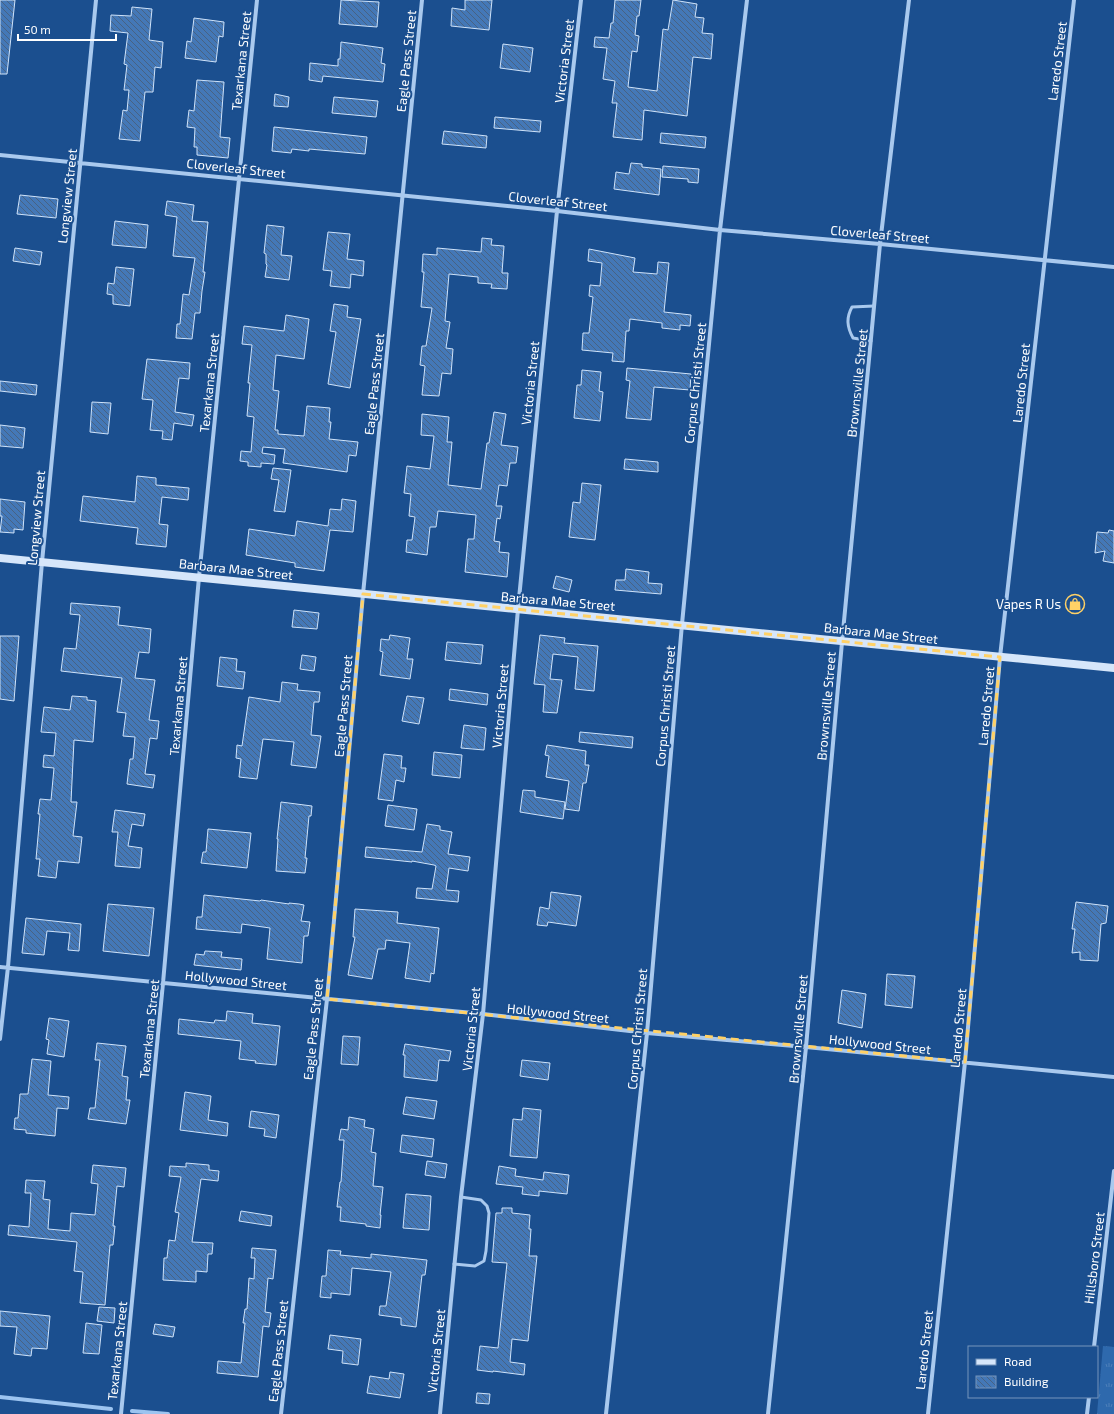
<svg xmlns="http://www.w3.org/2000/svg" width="1114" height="1414" font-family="'Exo 2',sans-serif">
  <defs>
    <pattern id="park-tufts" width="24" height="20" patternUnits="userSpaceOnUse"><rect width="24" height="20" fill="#2e69ad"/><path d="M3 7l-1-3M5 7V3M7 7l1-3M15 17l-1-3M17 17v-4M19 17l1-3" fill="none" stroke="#4d80b9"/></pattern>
    <pattern id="building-back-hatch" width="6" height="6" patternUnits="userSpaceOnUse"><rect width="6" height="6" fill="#4478b7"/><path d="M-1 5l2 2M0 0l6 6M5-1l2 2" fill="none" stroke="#486282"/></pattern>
  </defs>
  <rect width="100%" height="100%" fill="#1b4f8f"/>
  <path fill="url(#park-tufts)" d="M1103,1346L1114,1347V1414H1097Z"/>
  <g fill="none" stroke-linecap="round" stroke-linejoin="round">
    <path stroke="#9cc4f0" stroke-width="4" d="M0,1397L111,1409
      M132,1411L168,1414"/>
  </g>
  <path fill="url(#building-back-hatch)" stroke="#cfe3fa" d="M0,0H15L7,74H0Z
    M341,0L379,2L377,27L339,24Z
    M465,0H492L489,30L451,26L452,8L465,10Z
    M615,0H641L639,16H637L635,35L639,36L637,52L632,51L628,87L657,91L663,29L668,30L673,0L697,4L695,17L704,18L702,33L713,34L711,59L693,57L687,116L644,110L642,140L613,137L617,103H612L615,81L603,79L607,48L594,47L595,37L609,38L611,23H613Z
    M132,7L152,9L149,40L163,42L161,68L155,67L153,92H145L140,141L119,139L123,110L127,111L129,90H124L127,65L124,64L128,33L110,31L111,15L131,16Z
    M194,18L224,22L223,37L219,36L216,62L185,58L187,41L191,42Z
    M341,42L383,48L381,63L385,64L383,82L323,76L322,82L309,80L310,63L338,66V59H340Z
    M503,44L533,48L530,72L500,68Z
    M197,80L224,82L220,137L230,138L228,158L197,155V147H194L195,128L187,127L189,110L194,111Z
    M275,94L289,97L288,107L274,106Z
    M334,97L378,101L376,117L332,113Z
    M495,117L541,121L540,132L494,128Z
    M274,127L367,137L365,154L309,149V151L292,149L291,153L272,151Z
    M444,131L487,136L486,148L442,144Z
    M661,133L706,137L705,148L660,143Z
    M631,163L642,164V167L661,169L659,195L614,189L616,172L629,174Z
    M663,166L699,169L698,183L688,182V179L662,177Z
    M20,195L58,199L56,218L17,214Z
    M167,201L194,205L192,221L208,222L203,272H205L202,291L200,313H195L192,339L176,338L177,324H180L183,294L189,295L195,258L173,256L177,217L165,215Z
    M115,221L148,225L146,248L112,245Z
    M267,225L284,227L281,255L292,256L289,280L265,277L267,265L266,264V254L264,253Z
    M328,232L350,234L347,259L364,261L363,276L351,274L350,288L330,286L332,271L323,270Z
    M482,238L492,239L491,245L504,246L502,273H508L507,289L491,288L492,284L478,283V277L449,274L445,321L450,322L446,348L453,349L451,374L442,373L439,396L422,395L425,366L420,365L422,346H426L432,308L421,307L424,272H422L423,254L437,255V248L481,252Z
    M15,248L42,252L40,265L13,261Z
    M589,249L635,258L633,272L657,274L658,262L669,263L664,312L691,315L690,326L680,325V330L662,328V323L630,319L629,331H626L624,362L612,361L613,353L582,350L583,333H589L593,297L589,296L590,285L600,286L602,263L588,261Z
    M116,267L134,269L130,306L113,304V295L107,294L108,283L114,284Z
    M334,304L348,306L347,317L361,319L350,388L328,384L336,332L330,331Z
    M286,315L309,319L304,359L276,355L273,390L279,391L275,430H278V434L304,436L307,406L330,408L329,422H331L329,439L358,442L356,456L349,455L347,472L283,463L285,449L263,447L262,453L275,455L274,464L261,463V467L248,466V462L240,461L241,451L251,452L254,417L247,416L250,383H248L252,345L242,344L244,326L284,331Z
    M147,359L190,363L189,379L179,378L175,412L194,415L192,426L174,423L172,440L162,439L163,431L150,430L153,400L142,399Z
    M627,368L691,374L690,390L654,387L651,420L626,418L630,381L626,380Z
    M582,370L601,372L599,391L603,392L600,421L574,418L577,385H581Z
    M0,381L37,385L36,395L0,391Z
    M92,402L111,403L108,434L90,432Z
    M494,412L506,414L501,445L518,447L516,463H510L507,486L499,485L496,506H502L500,519L497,518L494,541L500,542L499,552L509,553L507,577L465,572L468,539H474L476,515L438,511L436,527H430L427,555L406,552L407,540H412L415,517L409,516L411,494L404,493L407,466L430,469L434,436L421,435L422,414L449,417L447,442H452L448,485L481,489L487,443H489Z
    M0,425L25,428L23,448L0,446Z
    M625,459L658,462V472L624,469Z
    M273,468L291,470L285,512L274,511L279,480L271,479Z
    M137,476L156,478V485L189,488L188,500L162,497L159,524L168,525L166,547L136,544L138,528L80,521L83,496L135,502Z
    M582,483L601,485L595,540L569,537L573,502L580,503Z
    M0,499L25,502L23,530L14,529V533L0,532L2,516H0Z
    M342,499L356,501L353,532L330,530L324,571L295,567V563L246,555L249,529L295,536L297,521L328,526L330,509L341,510Z
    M1109,530L1114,531V563L1103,561L1105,551L1095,553L1097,532L1108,533Z
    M626,569L649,572L648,583L662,584L661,594L615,590L616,580H625Z
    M556,576L572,580L569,592L553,588Z
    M71,603L120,607L118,625L151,629L149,653L139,652L135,678L155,680L149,720L159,721L157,739L150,738L145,774L155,775L153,788L127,784L130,759H133L135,737L123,736L126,713L117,712L122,678L61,671L64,648L76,649L80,615L70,614Z
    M294,610L319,613L317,629L292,627Z
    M390,635L410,638L407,659H413L410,679L380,675L383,652L380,651L381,639L389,640Z
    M540,635L565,638L564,643L598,646L594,691L575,689L578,657L553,654L550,679L562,680L557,713L543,712L545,685L534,684Z
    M0,636H19L14,701L0,699Z
    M447,642L483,645L481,664L445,660Z
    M302,655L316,657L314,671L300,669Z
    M220,657L237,659L236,671L245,672L243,689L217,686Z
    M282,682L298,684L297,690L320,692L319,702H314L311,735L321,736L316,768L291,765L294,742L263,739L257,779L239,777L241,759L236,758L237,745L242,746L249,697L280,702Z
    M450,689L488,694L487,705L449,700Z
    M72,696L87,697V700L96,701L93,742L74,740L71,802H77L73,836L82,837L79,863L58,861L56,878L38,876L40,859H36L40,814H38L40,799L51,800L54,768L43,767L44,755L54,756L56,733L41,732L44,707L70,710Z
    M407,696L424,698L419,724L402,721Z
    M464,725L486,728L484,750L461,748Z
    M580,732L633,737L632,748L579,742Z
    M547,745L586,751L585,765H589L586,783H583L579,811L565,809L569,781L546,777L549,756L545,755Z
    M434,752L462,755L460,778L432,775Z
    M384,754L402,756L401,768H406L404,782L396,780L393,801L378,799Z
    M523,790L535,791V797L565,802L563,819L520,812Z
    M281,802L312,806L311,816H309L305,858H307L305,873L276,871L278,839H277Z
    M388,805L417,809L414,830L385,826Z
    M115,810L145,814L143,826L132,824L128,846L142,848L140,868L115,866L118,832H112Z
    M427,824L440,826V830L452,832L448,854L470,857L468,871L449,868L446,890L459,891L458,902L416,898L417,888L432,889L436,866L434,865L412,861V862L365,857L366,847L422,852Z
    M208,829L251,833L247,868L201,863L203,852H206Z
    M551,892L581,896L576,926L548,922L547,926L537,925L540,907L549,909Z
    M204,895L260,901L261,900L289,904V903L299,904L304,905L301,921L310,922L308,936H304L302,963L267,959L270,928L242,924L241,933L196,929L197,917H202Z
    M1076,902L1108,906L1106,923L1101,924L1098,961L1080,960V952L1072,953L1075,929H1072Z
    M108,904L154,908L149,956L103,951Z
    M355,909L398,912L397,923L439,928L434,974L431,973L430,982L405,978L410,943L386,940L385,949H378L372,979L348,975L355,937H353Z
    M26,918L81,924L79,951L68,950L70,933L47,931L44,955L22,953Z
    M205,951L222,952L221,957L242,959L241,970L194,965L196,954L204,955Z
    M887,974L915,976L912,1008L885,1005Z
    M842,990L866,994L862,1028L838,1023Z
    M227,1011L253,1014L252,1023L280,1026L276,1065L255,1063L256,1061L239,1059L241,1041L178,1034L179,1019L214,1023L215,1020L226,1021Z
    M49,1018L69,1021L64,1057L47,1054L49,1040L46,1039Z
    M343,1036L360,1037L358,1065L341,1064Z
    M97,1043L126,1046L122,1076L128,1077L126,1100H130L126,1124L88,1119L90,1108H95L100,1060H95Z
    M405,1044L451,1051L449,1061L439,1060L437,1081L404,1077L405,1055H403Z
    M32,1059L51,1061L48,1095L69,1097L68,1109L57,1108L55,1136L26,1133V1130L14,1129L15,1118H18L20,1094H28Z
    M522,1060L550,1063L548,1080L520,1076Z
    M185,1092L211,1096L208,1120L228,1123L227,1136L180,1130Z
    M406,1097L437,1101L434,1119L403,1114Z
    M523,1108L541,1110L537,1158L510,1156L513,1119L522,1120Z
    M251,1111L279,1115L276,1138L264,1136L265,1129L249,1127Z
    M349,1117L365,1120L364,1127L374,1129L371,1152L376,1153L373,1186L383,1187L380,1215H381L380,1228L366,1226V1224L340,1221L341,1207H337L340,1182H341L344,1140H339L341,1129L348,1130Z
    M402,1135L434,1139L432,1157L400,1152Z
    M427,1161L447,1164L445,1178L425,1175Z
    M186,1163L209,1165V1170L219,1171L218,1181L201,1179L192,1242L213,1243L212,1254H208L207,1272L196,1271V1282L163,1280L164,1258H167L169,1240L175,1241L179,1213L175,1212L181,1177L169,1176L170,1166L186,1167Z
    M93,1165L126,1168L124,1187L117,1186L113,1226H115L113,1245H110L105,1305L80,1303L83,1272L74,1271L77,1242L8,1235L9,1225L29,1227L31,1193H25L26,1180L45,1181L43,1199L50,1200L48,1229L70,1231L71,1213L95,1215L98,1184L91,1183Z
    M499,1166L516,1169L515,1176L543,1180L544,1172L569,1175L567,1194L539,1191V1196L522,1194L523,1187L496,1184Z
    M406,1194L431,1196L429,1230L403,1228Z
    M502,1208H512V1213L530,1215L529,1229H531L529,1256H537L528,1341L512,1339L510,1362L525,1364L524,1375L493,1371V1372L477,1370L480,1346L498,1348L507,1263L492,1262L496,1213H502Z
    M241,1211L272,1216L271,1226L239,1221Z
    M252,1248L276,1250L273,1279L268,1278L265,1312L271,1313L269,1327L263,1326L258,1377L217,1373L218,1361L241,1363L245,1323H243L245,1309H247L249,1278L254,1279L255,1258H251Z
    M328,1250L341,1251L340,1255L371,1258V1254L427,1260L425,1275H422L416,1327L401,1325V1318L379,1315L380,1306H386L391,1272L352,1268L350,1295L331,1293V1298L320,1297L322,1276H326Z
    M99,1307L115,1308L114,1323L97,1321Z
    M0,1311L50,1316L47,1349L32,1348L31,1356L14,1354L17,1327L0,1326Z
    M86,1323L102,1325L99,1354L83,1353Z
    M155,1324L175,1327L173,1337L153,1334Z
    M330,1335L361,1339L358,1365L342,1363L343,1351L328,1349Z
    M390,1372L404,1374L400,1398L367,1393L370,1376L389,1379Z
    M477,1393L490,1394L489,1404L476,1403Z"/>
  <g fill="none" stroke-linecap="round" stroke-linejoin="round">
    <path stroke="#a9c9ee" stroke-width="3" d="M871,341L853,338C847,327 846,318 852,307L874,306
      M454,1264L475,1266L484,1261L486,1251L489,1213L487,1206L481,1200L461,1197"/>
    <path stroke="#a9c9ee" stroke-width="4" d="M0,155L557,211L720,230L880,244L1114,267
      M0,967L483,1014L647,1033L806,1047L1114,1077
      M0,1039L8,967L42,562L96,0
      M1094,1347L1114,1171
      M121,1414L163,983L199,577L257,0
      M281,1414L327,999L363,594L422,0
      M440,1414L461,1197L483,1014L518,609L557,211L581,0
      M606,1414L647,1033L682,624L720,230L747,0
      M768,1414L806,1047L842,642L880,244L909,0
      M928,1414L965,1062L1000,657L1074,0
      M1087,1414L1089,1397"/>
    <path stroke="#d6e6fa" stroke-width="8" d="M0,558L1114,668"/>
  </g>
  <path fill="none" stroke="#ffd166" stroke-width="3" stroke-dasharray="8 5" stroke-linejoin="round" d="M363,594L1000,657L965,1062L327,999Z"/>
  <defs>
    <symbol id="shop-ring" viewBox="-11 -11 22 22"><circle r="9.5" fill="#1b4f8f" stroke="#ffd166" stroke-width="1.5"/><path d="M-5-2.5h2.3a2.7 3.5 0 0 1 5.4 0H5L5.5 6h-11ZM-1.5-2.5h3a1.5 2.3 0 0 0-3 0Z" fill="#ffd166"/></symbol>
  </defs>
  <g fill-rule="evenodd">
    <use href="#shop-ring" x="1064" y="593" width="22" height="22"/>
  </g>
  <g text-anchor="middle" stroke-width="4" stroke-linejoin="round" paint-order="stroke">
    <g font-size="13" fill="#fff" stroke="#1b4f8f">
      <text transform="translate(241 61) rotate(-84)" y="5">Texarkana Street</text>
      <text transform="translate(406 61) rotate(-84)" y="5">Eagle Pass Street</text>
      <text transform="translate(564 61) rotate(-83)" y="5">Victoria Street</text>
      <text transform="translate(1057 61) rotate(-83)" y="5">Laredo Street</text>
      <text transform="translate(236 168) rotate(6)" y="5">Cloverleaf Street</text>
      <text transform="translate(67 196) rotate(-84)" y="5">Longview Street</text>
      <text transform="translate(558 201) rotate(6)" y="5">Cloverleaf Street</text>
      <text transform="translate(880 234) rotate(5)" y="5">Cloverleaf Street</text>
      <text transform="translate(209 383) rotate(-84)" y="5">Texarkana Street</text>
      <text transform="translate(530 383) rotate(-84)" y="5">Victoria Street</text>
      <text transform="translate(695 383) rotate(-84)" y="5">Corpus Christi Street</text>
      <text transform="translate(857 383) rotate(-84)" y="5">Brownsville Street</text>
      <text transform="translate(1021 383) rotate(-84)" y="5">Laredo Street</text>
      <text transform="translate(374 384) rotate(-84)" y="5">Eagle Pass Street</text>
      <text transform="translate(36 518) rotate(-85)" y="5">Longview Street</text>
      <text transform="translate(236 569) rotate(6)" y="5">Barbara Mae Street</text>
      <text transform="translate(558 601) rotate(5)" y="5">Barbara Mae Street</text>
      <text transform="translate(881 633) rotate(6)" y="5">Barbara Mae Street</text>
      <text transform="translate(178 706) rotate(-85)" y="5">Texarkana Street</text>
      <text transform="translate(343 706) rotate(-85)" y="5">Eagle Pass Street</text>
      <text transform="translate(500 706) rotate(-85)" y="5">Victoria Street</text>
      <text transform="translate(665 706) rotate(-85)" y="5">Corpus Christi Street</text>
      <text transform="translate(826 706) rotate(-85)" y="5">Brownsville Street</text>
      <text transform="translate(986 706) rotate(-85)" y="5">Laredo Street</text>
      <text transform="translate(236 980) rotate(6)" y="5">Hollywood Street</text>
      <text transform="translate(558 1013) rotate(6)" y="5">Hollywood Street</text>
      <text transform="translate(958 1028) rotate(-85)" y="5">Laredo Street</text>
      <text transform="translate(149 1029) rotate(-84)" y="5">Texarkana Street</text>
      <text transform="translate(313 1029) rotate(-84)" y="5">Eagle Pass Street</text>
      <text transform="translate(471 1029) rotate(-84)" y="5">Victoria Street</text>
      <text transform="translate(637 1029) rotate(-85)" y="5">Corpus Christi Street</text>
      <text transform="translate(798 1029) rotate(-85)" y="5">Brownsville Street</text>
      <text transform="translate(880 1044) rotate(6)" y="5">Hollywood Street</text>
      <text transform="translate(1094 1258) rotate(-83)" y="5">Hillsboro Street</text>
      <text transform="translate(924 1350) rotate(-84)" y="5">Laredo Street</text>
      <text transform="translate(117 1351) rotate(-84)" y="5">Texarkana Street</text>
      <text transform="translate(278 1351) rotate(-84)" y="5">Eagle Pass Street</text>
      <text transform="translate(436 1351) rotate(-84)" y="5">Victoria Street</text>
    </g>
    <g font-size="13" fill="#fff" stroke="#1b4f8f" text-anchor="end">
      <text x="1061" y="609">Vapes R Us</text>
    </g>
  </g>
  <rect x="968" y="1346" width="130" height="52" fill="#1b4f8f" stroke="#7695bc"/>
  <rect x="976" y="1359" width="20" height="6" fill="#d6e6fa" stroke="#7695bc"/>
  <text x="1004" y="1366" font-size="12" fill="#ffffff">Road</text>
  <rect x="976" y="1376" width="20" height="12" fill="url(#building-back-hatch)" stroke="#7695bc"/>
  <text x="1004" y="1386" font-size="12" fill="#ffffff">Building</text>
  <path d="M18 34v6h98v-6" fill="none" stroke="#ffffff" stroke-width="2"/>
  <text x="24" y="34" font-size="12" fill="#ffffff" stroke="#1b4f8f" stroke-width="3" paint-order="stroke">50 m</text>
</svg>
